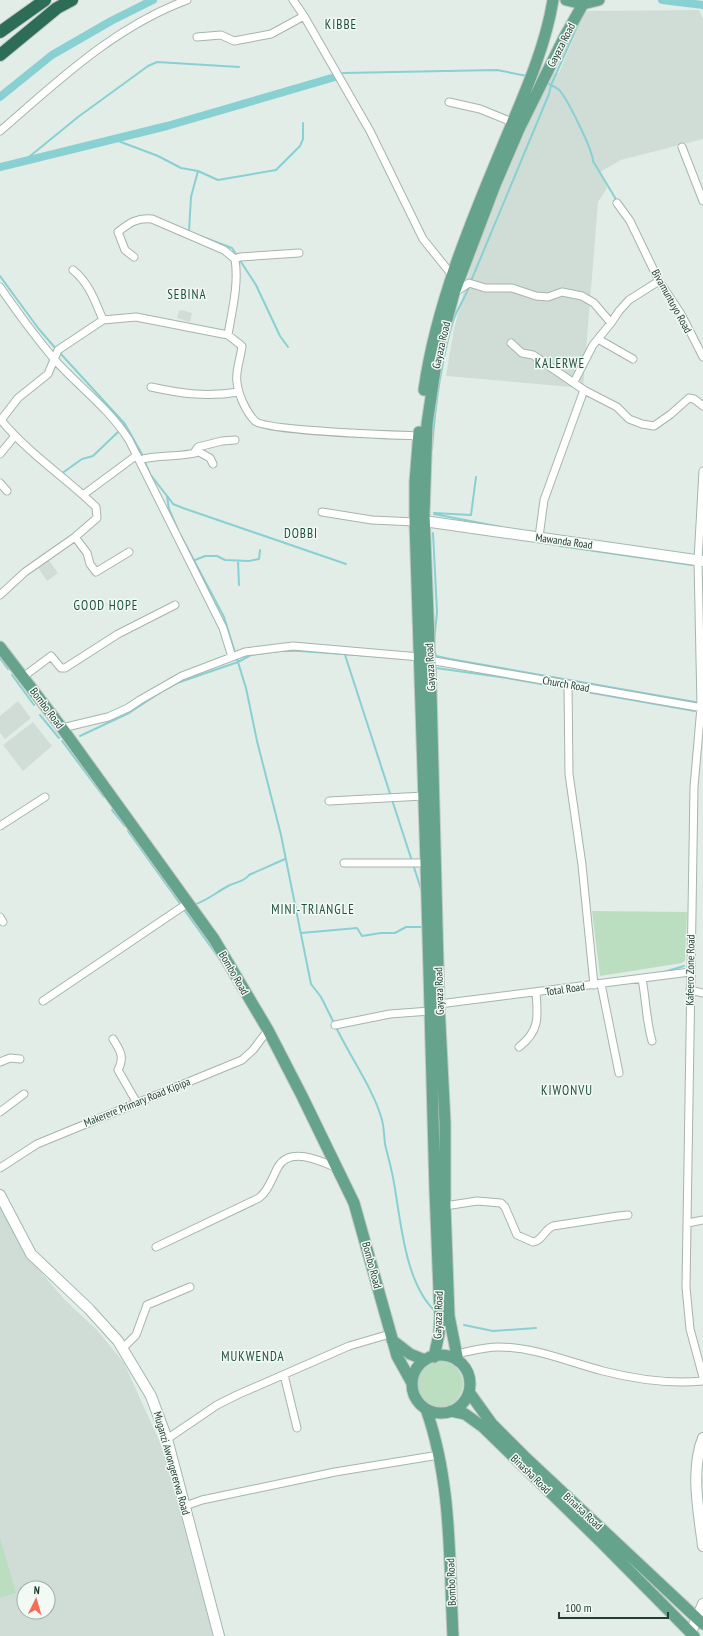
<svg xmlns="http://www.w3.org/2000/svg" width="703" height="1636" font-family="'PT Sans Narrow',sans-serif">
  <rect width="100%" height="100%" fill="#e2ede7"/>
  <path fill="#d0ddd6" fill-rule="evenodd" d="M699,10L703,19V139L621,160L600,172L607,188L598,202L583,388L446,376L454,329L483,220L550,73H559L585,11Z
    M182,310L192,313L190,322L177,318L179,311Z
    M48,559L58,573L47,581L37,566Z
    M18,701L31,718L5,739L0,733V716Z
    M33,722L52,746L23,771L3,745Z
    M0,1200L16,1237L38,1269L65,1300L97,1330L124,1363L163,1449L213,1636H0ZM24,1588H48V1612H24Z"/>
  <path fill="#bbdec0" d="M592,911L687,912L685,960L682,963L600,976Z
    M417 1384a23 23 0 1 1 46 0a23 23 0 1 1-46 0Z
    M0,1538L16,1593L0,1598Z"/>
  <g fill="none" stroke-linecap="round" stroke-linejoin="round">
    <path stroke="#89d0d3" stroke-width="2" d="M343,73L497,70L527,76
      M547,83C551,85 555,87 558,89C566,95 593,151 593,161L617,201
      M113,139L158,156L181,168L198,171L218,180L276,170L300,146L303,139V123
      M24,161L78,117L148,66L157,62L239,67
      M192,233L189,231L191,197L198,171
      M200,236L232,248L256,285L280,336L288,347
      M0,276L38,328L57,350
      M471,281L549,94L551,85L582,16
      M60,353L125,424L143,456
      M432,449C435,406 441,362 453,321C457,309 465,298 470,285
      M144,460L150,474L167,496L169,509L178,530
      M61,474L82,459L93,456L119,431L125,424
      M430,491V504
      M168,497L173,504L183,508L346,564
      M434,513L471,515L476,477
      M434,514L501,527
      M433,533L437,612L434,642
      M180,534L224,617L246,688L257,741L281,835L311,984L321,997L334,1023
      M560,546L692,565
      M195,560L205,556H217L225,560L249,561L259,559L260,550
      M238,561L239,585
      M435,652L436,656L450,659L695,702
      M345,655L422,892
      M0,658L8,669
      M12,675L34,705
      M436,680V668L507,678L695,711
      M166,689L177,683L238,662L251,655L280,651H300L385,657
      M40,715L59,738
      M80,736L129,713L161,692
      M62,741L104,797
      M112,810L125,826
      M128,831L181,905
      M196,904C208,900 218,891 230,885C237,882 245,881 249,875L285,859
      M183,908L221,961
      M301,933L357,928L362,936L381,933H395L406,927H421
      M664,972L684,966
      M336,1027C349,1055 374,1090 382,1120C384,1127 384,1136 385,1144C388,1157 392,1170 394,1183C401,1222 405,1283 435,1311
      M464,1325L493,1331L536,1328"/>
    <path stroke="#89d0d3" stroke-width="8" d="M662,0L703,5
      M0,97L52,55L111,21L153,0
      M0,167L167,126L335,77"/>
    <defs>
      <path id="street" d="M293,0L304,16L370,131L423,239L452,275
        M197,37L221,35L234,41L271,34L304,16
        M449,102L480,109L512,122
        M0,131C58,81 114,27 187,0
        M682,147L703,201
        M617,203L630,221L659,281L681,314L703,357
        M134,257L125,250L118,232C129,223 138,217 152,219L224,250L235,259
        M73,270C89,283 95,301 103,320
        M0,287C17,312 35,336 54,359C79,387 108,407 129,440L223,628L232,657
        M454,293L469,283L485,288H512L536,296L548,297L562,292L582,296L594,303L611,323
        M228,335C232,310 239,284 235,259L240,257L299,253
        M598,339L633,359
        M511,343L522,353L533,355L584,390L617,407L629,419L642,424L654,426L671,414L689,398L694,399L703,406
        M574,382L593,345L611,323L619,311L629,300L659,281
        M151,387C183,394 207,397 239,392
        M194,453L198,447L222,441L235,440
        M0,454L14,437
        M139,460C158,454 179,458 199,452L210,458L213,464
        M703,471L698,560L701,707L694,787L686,1287L690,1329L703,1377
        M0,483L7,491
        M83,495L137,455
        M322,512L372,520L415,522
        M75,537L87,553L90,564L96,572L129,552
        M539,537L544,500L584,390
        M0,595L25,572L75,537L97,518L96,507C65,477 29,454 1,420L18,398L48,374L58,350L103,320L136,317L228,335L242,346C241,357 235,372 237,382C238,394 246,412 255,421C265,431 396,435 419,436
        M429,660L703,708
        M23,677L51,656L61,668H65L118,634L175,605
        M568,684L569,774L582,865L594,985
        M62,728L108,717L128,708L140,700L182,676L245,652L293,646L420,657
        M329,801L424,796
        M0,826L45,797
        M344,863H426
        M0,917L3,922
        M642,979C646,999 646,1020 652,1041
        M601,984L619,1073
        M690,990L703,993
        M43,1001L188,903
        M439,1004L690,972
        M335,1025L390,1014L430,1011
        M113,1039C120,1050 125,1057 118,1070L137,1103
        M519,1047C540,1031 538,1016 536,993
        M0,1062L10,1058L20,1059
        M0,1112L24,1094
        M0,1168L37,1144L242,1060L253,1050L268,1030
        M445,1206L477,1201L501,1203L505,1207L517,1235L533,1242C542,1241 544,1230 553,1226L618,1216L628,1215
        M688,1223L703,1220
        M156,1247L259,1198C269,1190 272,1178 278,1167C290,1146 321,1161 337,1168
        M123,1348L136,1335L147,1305L190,1287
        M457,1354C471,1351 484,1347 499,1347C534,1347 569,1362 603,1371C634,1379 671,1384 703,1381
        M284,1375L297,1428
        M167,1439L217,1405L237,1395L349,1346L390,1334
        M185,1506L202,1500L335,1472L439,1455"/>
      <path id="secondary" d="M424,521L703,561
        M0,1195L31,1254L89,1309L118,1341L151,1396L167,1439L219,1636
        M703,1438C690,1471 699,1512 703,1546
        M691,1632L703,1604"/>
      <path id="primary" d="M566,0L583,4L599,0
        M424,390C436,305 470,224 503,145C522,99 545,50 553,0
        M419,432L415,482V522L426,863L435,1190L440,1316L439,1334L434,1357
        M0,647L62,728L214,939L268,1030L302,1096L354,1203L397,1356L412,1383
        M392,1340L410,1354L425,1360
        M412 1384a29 29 0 1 1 58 0a29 29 0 1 1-58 0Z
        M458,1361L449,1316L445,1206V1123L439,1004L431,691L424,514L427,424L437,357L454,293L495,185L519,129L564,38L583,4
        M469,1392L492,1424L525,1457L703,1624
        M426,1409C452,1482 449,1560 453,1636
        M451,1411L465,1414L483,1427L601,1542L694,1636"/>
      <path id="highway" d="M0,32L45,0
        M0,55L57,8L72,0"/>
    </defs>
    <use href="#street" stroke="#a5b5ad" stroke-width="9"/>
    <use href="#secondary" stroke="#a0b9ae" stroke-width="12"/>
    <use href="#primary" stroke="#c1c9c6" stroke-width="13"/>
    <use href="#highway" stroke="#c1c9c6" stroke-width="14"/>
    <use href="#street" stroke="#fff" stroke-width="7"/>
    <use href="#secondary" stroke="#fff" stroke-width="10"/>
    <use href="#primary" stroke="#66a38c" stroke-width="11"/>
    <use href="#highway" stroke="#2d6c57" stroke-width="12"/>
  </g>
  <g text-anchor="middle" stroke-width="3" stroke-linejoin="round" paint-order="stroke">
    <g font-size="11" fill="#223f33" stroke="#f3f9f5">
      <text transform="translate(561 45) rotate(-63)" y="4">Gayaza Road</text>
      <text transform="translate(672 301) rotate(61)" y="4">Bivamuntuyo Road</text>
      <text transform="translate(441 345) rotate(-77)" y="4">Gayaza Road</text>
      <text transform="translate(564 541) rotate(8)" y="4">Mawanda Road</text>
      <text transform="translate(430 667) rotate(-93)" y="4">Gayaza Road</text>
      <text transform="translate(566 684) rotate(10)" y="4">Church Road</text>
      <text transform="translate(47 708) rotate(53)" y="4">Bombo Road</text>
      <text transform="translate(690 970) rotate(-89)" y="4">Kafeero Zone Road</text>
      <text transform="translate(234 973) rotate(60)" y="4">Bombo Road</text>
      <text transform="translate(565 989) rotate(-8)" y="4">Total Road</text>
      <text transform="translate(439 991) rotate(-92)" y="4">Gayaza Road</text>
      <text transform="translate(137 1102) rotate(-22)" y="4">Makerere Primary Road Kipipa</text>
      <text transform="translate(372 1265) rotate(75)" y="4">Bombo Road</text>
      <text transform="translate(438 1315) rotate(-88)" y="4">Gayaza Road</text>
      <text transform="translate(172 1463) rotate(74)" y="4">Muganzi Awongererwa Road</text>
      <text transform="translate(531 1474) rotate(44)" y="4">Binasha Road</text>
      <text transform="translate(583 1511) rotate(43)" y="4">Binaisa Road</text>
      <text transform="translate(451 1582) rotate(-92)" y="4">Bombo Road</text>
    </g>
    <g font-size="13" letter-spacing="1" fill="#1d513f" stroke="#f3f9f5">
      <text x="341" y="29">KIBBE</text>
      <text x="187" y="299">SEBINA</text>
      <text x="560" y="368">KALERWE</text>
      <text x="301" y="538">DOBBI</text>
      <text x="106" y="610">GOOD HOPE</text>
      <text x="313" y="914">MINI-TRIANGLE</text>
      <text x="567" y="1095">KIWONVU</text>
      <text x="253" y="1361">MUKWENDA</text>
    </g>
  </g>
  <g transform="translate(36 1600) rotate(5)"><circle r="19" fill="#f3f9f5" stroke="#9fafa7"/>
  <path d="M0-3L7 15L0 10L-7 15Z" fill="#f56d58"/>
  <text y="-6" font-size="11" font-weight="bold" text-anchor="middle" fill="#223f33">N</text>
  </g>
  <path d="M559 1612v6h109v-6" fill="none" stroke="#223f33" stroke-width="2"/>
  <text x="565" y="1612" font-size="12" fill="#223f33" stroke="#f3f9f5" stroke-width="3" paint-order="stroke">100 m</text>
</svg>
